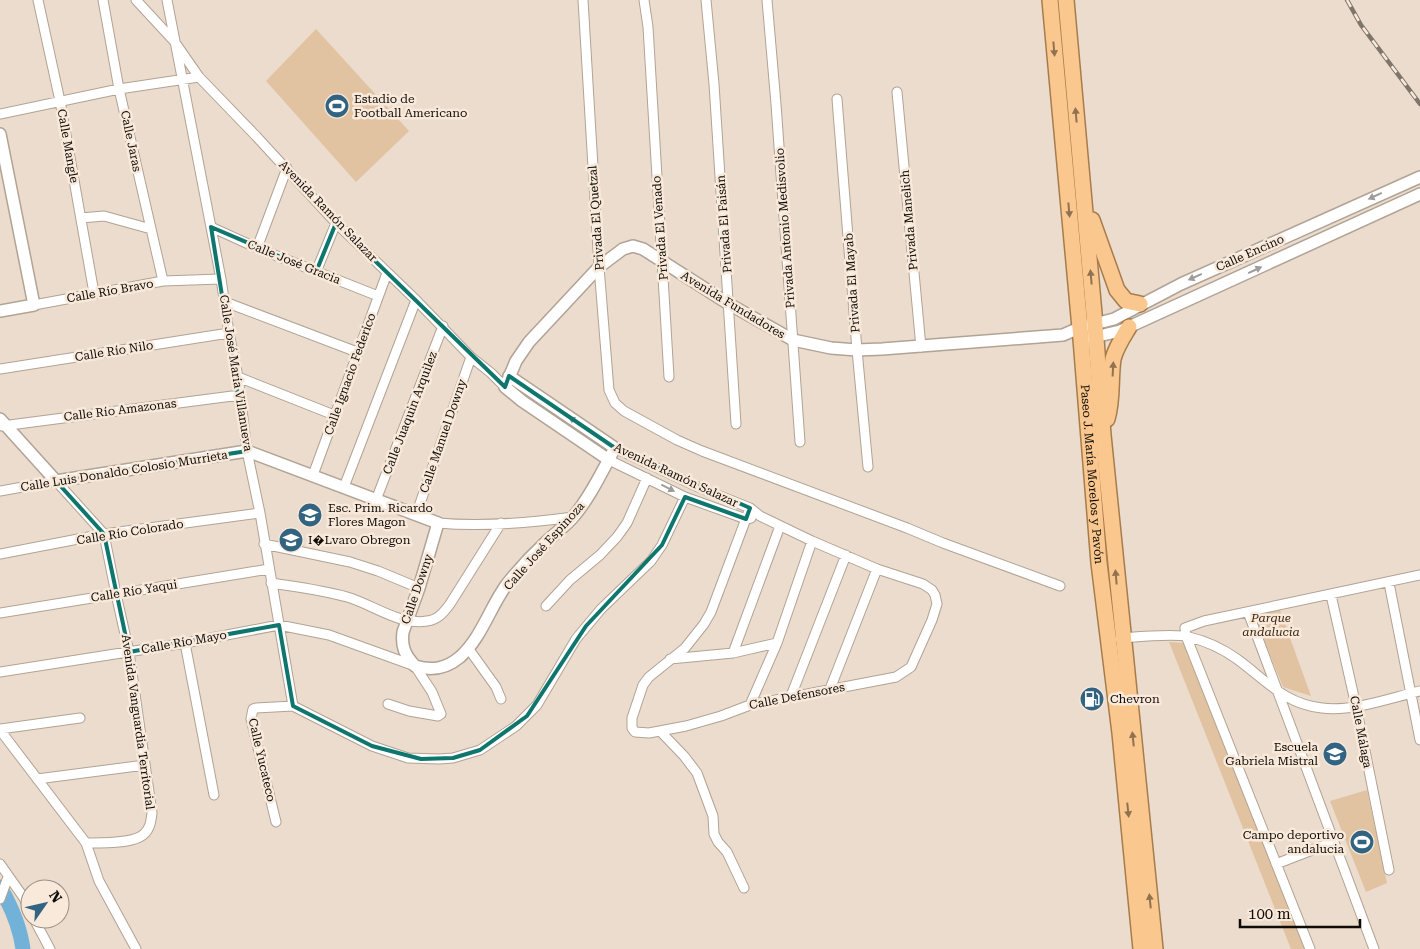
<svg xmlns="http://www.w3.org/2000/svg" width="1420" height="949" font-family="'Roboto Serif',serif">
  <rect width="100%" height="100%" fill="#ebdccd"/>
  <path fill="#e1c2a1" d="M316,29L409,131L356,182L266,81Z
    M1280,610L1311,696L1283,687L1254,615Z
    M1169,642L1186,643L1306,949H1291Z
    M1367,790L1387,883L1366,892L1330,801Z"/>
  <g fill="none" stroke-linecap="round" stroke-linejoin="round">
    <path stroke="#72b1d8" stroke-width="15" d="M0,887C11,906 20,927 23,949"/>
    <defs>
      <path id="minor" d="M38,0L60,101L94,293
        M103,0L119,89L163,281
        M136,0L174,41L199,77L256,136L336,223L416,300L471,357L491,373L505,387
        M167,0L221,279L229,333L238,377L247,451L260,513L293,706
        M583,0L599,267L609,390L615,403L624,411L677,440L702,451L907,528L943,543L1060,586
        M644,0L648,27L669,377
        M706,0L714,84L736,424
        M767,0L776,104L800,442
        M897,92L921,347
        M837,99L857,350L868,467
        M0,114L119,89L199,77
        M81,218L104,216L151,229
        M211,227L257,248L378,296
        M257,248L287,168
        M316,272L336,223
        M225,302L357,352
        M34,305L163,281L221,279
        M0,369L229,333
        M238,377L334,415
        M2,426L240,395
        M615,448L698,487L750,508L760,516L812,541L877,569L923,584L932,590L935,595L937,604L932,620L911,667L896,677L750,705L721,716L686,726L649,733L635,732L632,728V718L643,685L649,677L685,648L704,624L711,612L750,508
        M609,460L685,497L746,519L751,518
        M313,475L387,273
        M344,487L416,300
        M0,491L56,481L104,534L116,594L129,652L152,813C151,821 150,829 144,834C134,844 99,843 86,843
        M376,500L443,326
        M416,515L471,357
        M438,523C483,527 529,523 573,517
        M264,544L350,562L378,571L419,588
        M0,554L104,534L260,513
        M271,583C297,587 322,590 347,597C372,604 400,626 427,621C438,620 444,612 450,604L501,523
        M1389,583L1420,740
        M1331,595L1356,706L1389,870
        M546,606L570,580L600,555L617,537L627,523L647,478
        M1248,612L1374,949
        M0,613L269,569
        M1120,638C1135,637 1176,633 1189,637C1206,641 1223,649 1237,659C1266,680 1284,704 1322,708C1352,712 1390,698 1420,691
        M185,643L214,795
        M468,648L496,687L501,699
        M733,653L780,526
        M670,659L733,653L777,643
        M0,672L185,643L279,625L329,635L415,666L432,692L441,714L438,716L409,711L388,704
        M830,689L877,569
        M791,696L846,555
        M750,705L777,643L812,541
        M0,729L80,718
        M0,730L86,843L99,881L136,949
        M660,731L684,756L697,773L713,816L714,834L718,842L727,852L744,888
        M37,779L145,765
        M276,822L251,719L253,709L256,708L293,706L372,746L408,758L439,759L453,758L480,750L516,726L537,705L576,639L601,609L651,561L662,545L685,497
        M0,864L24,898L30,912
        M1276,864L1333,842
        M0,899L8,877
        M34,919L50,949
        M1310,949L1186,636L1185,628L1204,621L1420,575"/>
      <path id="tertiary" d="M0,134L34,305L0,311
        M1090,338L1120,331L1420,194
        M0,419L56,481L247,451L438,523L419,588L403,632C401,647 405,655 415,666C432,671 446,669 460,657C482,637 490,607 507,584C519,569 532,555 546,542C555,533 566,526 574,516C591,496 602,471 615,448L509,376
        M609,460L522,401L505,387L516,361L529,342L599,267L623,249L633,246L643,249L729,304L793,340L831,348L857,350L882,349L1063,335L1079,328L1114,319L1181,284L1420,177"/>
      <g id="trunk">
        <path id="s1" d="M1050,0L1081,339L1099,563L1120,733L1141,949"/>
        <path d="M1066,0L1095,325L1103,435L1155,949"/>
        <path d="M1092,220L1117,290L1126,301L1140,304"/>
        <path d="M1107,419C1113,399 1110,379 1113,359C1116,347 1123,337 1129,327"/>
      </g>
    </defs>
    <use href="#minor" stroke="#b1a395" stroke-width="11"/>
    <use href="#tertiary" stroke="#b1a395" stroke-width="14"/>
    <use href="#trunk" stroke="#a77c4c" stroke-width="18"/>
    <use href="#minor" stroke="#fff" stroke-width="9"/>
    <use href="#tertiary" stroke="#fff" stroke-width="11"/>
    <use href="#trunk" stroke="#fac78e" stroke-width="15"/>
    <defs>
      <path id="rail" d="M1347,0L1361,25L1420,104"/>
    </defs>
    <use href="#rail" stroke="#7e756b" stroke-width="4.5"/>
    <use href="#rail" stroke="#f8e9da" stroke-width="2.5" stroke-dasharray="8" stroke-linecap="butt"/>
  </g>
  <defs><path id="oneway-solid" d="M-6-.8H1V-3.2L6.5 0L1 3.2V.8H-6Z" transform="scale(1.25)"/></defs>
  <g fill="#907251">
    <use href="#oneway-solid" transform="translate(1054 49) rotate(85)"/>
    <use href="#oneway-solid" transform="translate(1076 115) rotate(-95)"/>
    <use href="#oneway-solid" transform="translate(1069 210) rotate(85)"/>
    <use href="#oneway-solid" transform="translate(1091 277) rotate(-95)"/>
    <use href="#oneway-solid" transform="translate(1113 369) rotate(-87)"/>
    <use href="#oneway-solid" transform="translate(1116 577) rotate(-95)"/>
    <use href="#oneway-solid" transform="translate(1133 739) rotate(-96)"/>
    <use href="#oneway-solid" transform="translate(1128 810) rotate(84)"/>
    <use href="#oneway-solid" transform="translate(1150 901) rotate(-96)"/>
  </g>
  <g fill="#9f9d9b">
    <use href="#oneway-solid" transform="translate(1375 196) rotate(155)"/>
    <use href="#oneway-solid" transform="translate(1255 270) rotate(-25)"/>
    <use href="#oneway-solid" transform="translate(1195 277) rotate(156)"/>
    <use href="#oneway-solid" transform="translate(575 421) rotate(-146)"/>
    <use href="#oneway-solid" transform="translate(668 488) rotate(27)"/>
  </g>
  <path fill="none" stroke="#0f766e" stroke-width="4" stroke-linejoin="round" d="M336,223L505,387L509,376L615,448L750,508L746,519L685,497L662,545L586,626L527,716L480,750L453,758L421,759L372,746L293,706L279,625L129,652L104,534L56,481L247,451L211,227L316,272Z"/>
  <defs>
    <symbol id="stadium-disc" viewBox="-11 -11 22 22"><circle r="9.5" fill="#326482" stroke="#f8e9da"/><path d="M0-5a6.5 5 0 1 0 0 10a6.5 5 0 1 0 0-10ZM-3.5-1.8h7v3.6h-7Z" fill="#fff"/></symbol>
    <symbol id="school-disc" viewBox="-11 -11 22 22"><circle r="9.5" fill="#326482" stroke="#f8e9da"/><path d="M0-5L7-2L0 1L-7-2ZM-4 1L0 2.5L4 1V4Q0 6-4 4Z" fill="#fff"/></symbol>
    <symbol id="fuel-disc" viewBox="-11 -11 22 22"><circle r="9.5" fill="#326482" stroke="#f8e9da"/><path d="M-5.5-6h7V0h2V4h1.3V-2.5L3-4.5l.8-.8L6-3V5H2.5V1h-1V6h-7ZM-4.2-4.7v3.2H.2V-4.7Z" fill="#fff"/></symbol>
  </defs>
  <g fill-rule="evenodd">
    <use href="#stadium-disc" x="323" y="92" width="28" height="28"/>
    <use href="#school-disc" x="296" y="501" width="28" height="28"/>
    <use href="#school-disc" x="277" y="526" width="28" height="28"/>
    <use href="#fuel-disc" x="1078" y="685" width="28" height="28"/>
    <use href="#school-disc" x="1321" y="740" width="28" height="28"/>
    <use href="#stadium-disc" x="1348" y="828" width="28" height="28"/>
  </g>
  <g text-anchor="middle" stroke-width="5" stroke-linejoin="round" paint-order="stroke">
    <g font-size="12" fill="#0f0b06" stroke="#f8e9da" text-anchor="start">
      <text x="354" y="103">Estadio de<tspan x="354" dy="14">Football Americano</tspan></text>
      <text x="328" y="512">Esc. Prim. Ricardo<tspan x="328" dy="14">Flores Magon</tspan></text>
      <text x="308" y="544">I�Lvaro Obregon</text>
      <text x="1110" y="703">Chevron</text>
      <text x="1318" y="751" text-anchor="end">Escuela<tspan x="1318" dy="14">Gabriela Mistral</tspan></text>
      <text x="1344" y="839" text-anchor="end">Campo deportivo<tspan x="1344" dy="14">andalucia</tspan></text>
    </g>
    <g font-size="12" fill="#0f0b06" stroke="#f8e9da">
      <text transform="translate(131 141) rotate(78)" y="4">Calle Jaras</text>
      <text transform="translate(68 146) rotate(80)" y="4">Calle Mangle</text>
      <text transform="translate(328 211) rotate(46)" y="4">Avenida Ramón Salazar</text>
      <text transform="translate(596 218) rotate(-94)" y="4">Privada El Quetzal</text>
      <text transform="translate(909 220) rotate(-95)" y="4">Privada Manelich</text>
      <text transform="translate(724 224) rotate(-94)" y="4">Privada El Faisán</text>
      <text transform="translate(660 228) rotate(-94)" y="4">Privada El Venado</text>
      <text transform="translate(785 228) rotate(-94)" y="4">Privada Antonio Medisvolio</text>
      <text transform="translate(1250 253) rotate(-24)" y="4">Calle Encino</text>
      <text transform="translate(294 262) rotate(22)" y="4">Calle José Gracia</text>
      <text transform="translate(852 283) rotate(-94)" y="4">Privada El Mayab</text>
      <text transform="translate(110 291) rotate(-10)" y="4">Calle Río Bravo</text>
      <text transform="translate(733 305) rotate(31)" y="4">Avenida Fundadores</text>
      <text transform="translate(114 351) rotate(-9)" y="4">Calle Río Nilo</text>
      <text transform="translate(236 373) rotate(81)" y="4">Calle José María Villanueva</text>
      <text transform="translate(350 374) rotate(-70)" y="4">Calle Ignacio Federico</text>
      <text transform="translate(120 410) rotate(-7)" y="4">Calle Río Amazonas</text>
      <text transform="translate(410 413) rotate(-69)" y="4">Calle Juaquin Arquilez</text>
      <text transform="translate(443 436) rotate(-71)" y="4">Calle Manuel Downy</text>
      <text transform="translate(124 471) rotate(-9)" y="4">Calle Luis Donaldo Colosio Murrieta</text>
      <text transform="translate(676 475) rotate(25)" y="4">Avenida Ramón Salazar</text>
      <text dy="4" stroke="none"><textPath href="#s1" startOffset="476">Paseo J. María Morelos y Pavón</textPath></text>
      <text transform="translate(130 532) rotate(-9)" y="4">Calle Río Colorado</text>
      <text transform="translate(544 546) rotate(-48)" y="4">Calle José Espinoza</text>
      <text transform="translate(417 589) rotate(-71)" y="4">Calle Downy</text>
      <text transform="translate(134 591) rotate(-9)" y="4">Calle Río Yaqui</text>
      <text transform="translate(184 642) rotate(-10)" y="4">Calle Río Mayo</text>
      <text transform="translate(797 696) rotate(-11)" y="4">Calle Defensores</text>
      <text transform="translate(138 722) rotate(82)" y="4">Avenida Vanguardia Territorial</text>
      <text transform="translate(1361 732) rotate(79)" y="4">Calle Málaga</text>
      <text transform="translate(262 760) rotate(77)" y="4">Calle Yucateco</text>
    </g>
    <g font-size="12" font-style="italic" fill="#3a260f" stroke="#f8e9da">
      <text x="1271" y="622">Parque<tspan x="1271" dy="14">andalucia</tspan></text>
    </g>
  </g>
  <g transform="translate(45 904) rotate(56)"><circle r="24" fill="#f8e9da" stroke="#9b9085"/>
  <path d="M0-4L9 19L0 12L-9 19Z" fill="#326482"/>
  <text y="-8" font-size="14" font-weight="bold" text-anchor="middle" fill="#0f0b06">N</text>
  </g>
  <path d="M1240 919v8h120v-8" fill="none" stroke="#0f0b06" stroke-width="2.5"/>
  <text x="1248" y="919" font-size="15" fill="#0f0b06" stroke="#f8e9da" stroke-width="4" paint-order="stroke">100 m</text>
</svg>
